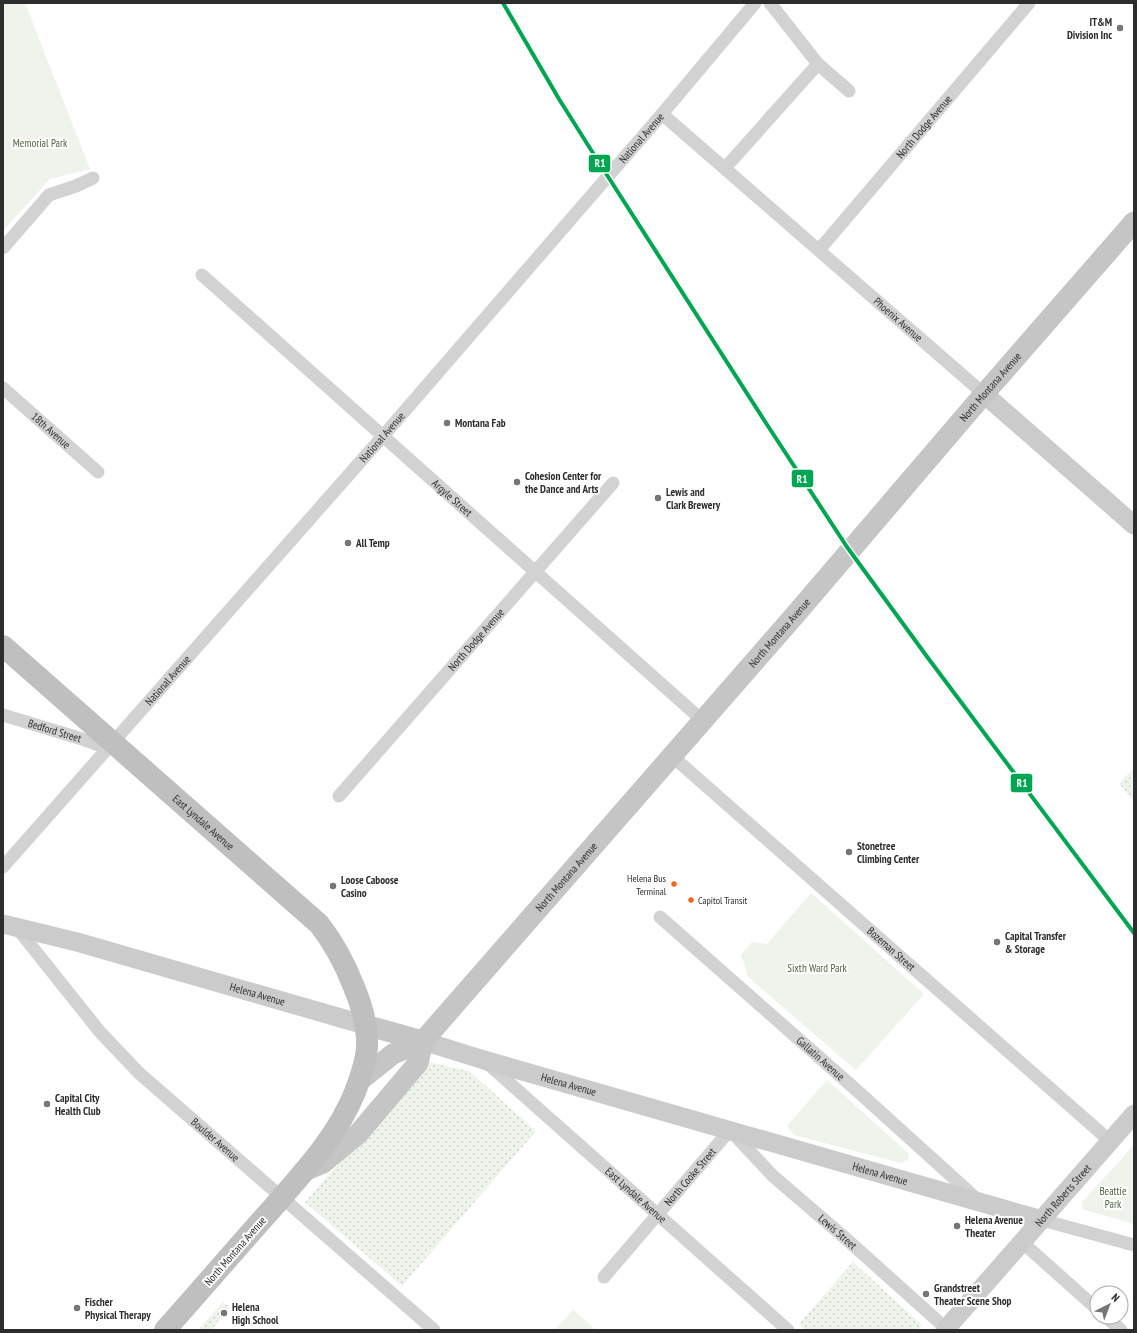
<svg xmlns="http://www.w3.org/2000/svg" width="1137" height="1333" font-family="'PT Sans Narrow',sans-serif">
  <defs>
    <pattern id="grass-dots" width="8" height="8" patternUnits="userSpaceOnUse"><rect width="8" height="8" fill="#eef3eb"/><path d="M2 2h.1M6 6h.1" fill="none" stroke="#ccd1ca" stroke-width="1.8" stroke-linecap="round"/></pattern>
  </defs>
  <rect width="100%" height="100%" fill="#fff"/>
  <path fill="url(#grass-dots)" d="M1134,768V802L1119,783Z
    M428,1062L469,1071L536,1131L402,1286L305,1202Z
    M853,1262L922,1325L917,1330H805L799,1324Z
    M223,1302L230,1308L211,1330H198Z"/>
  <path fill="#eef3eb" d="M3,3H25L90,169L50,179L3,231Z
    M811,893L924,994L856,1070L749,978L746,972L744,962L742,960L741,955L752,942L767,944Z
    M827,1080L909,1154L908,1160L900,1163L794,1135L787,1126Z
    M1134,1145V1224L1082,1209V1202Z
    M573,1310L596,1330H555Z"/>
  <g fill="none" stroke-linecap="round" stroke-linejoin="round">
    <g stroke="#d2d2d2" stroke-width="13">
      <path d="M770,3L818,64L849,91"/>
      <path id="s1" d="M662,114L984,394"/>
      <path d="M725,168L818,64"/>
      <path d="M3,248L49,195L76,186L93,178"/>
      <path id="s2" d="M819,250L1029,3"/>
      <path id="s3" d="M202,275L703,721"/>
      <path id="s4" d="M3,388L98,472"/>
      <path id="s5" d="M3,715L82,739L106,748"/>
      <path id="s6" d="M672,756L1110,1141"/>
      <path id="s7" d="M339,796L613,483"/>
      <path id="s8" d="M3,867L383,436L662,114L755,3"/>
      <path id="s9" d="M660,917L853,1087L978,1200"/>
      <path id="s10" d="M17,928L100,1032L139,1073L434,1330"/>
      <path id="s11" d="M487,1063L788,1330"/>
      <path d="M1042,1220L1134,1245"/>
      <path d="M1022,1242L1097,1309"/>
      <path id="s12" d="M604,1277L730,1130L773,1176L844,1237L948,1330"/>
      <path d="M1106,1317L1121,1330"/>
    </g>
    <g stroke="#cbcbcb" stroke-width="19">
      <path d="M984,394L1134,525"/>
      <path id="s13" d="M3,924L77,942L365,1025"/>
      <path id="s14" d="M423,1041L484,1060L1042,1220"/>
      <path id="s15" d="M945,1330L1134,1114"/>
    </g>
    <g stroke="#c5c5c5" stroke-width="21">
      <path d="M365,1025L423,1041"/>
      <path id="s16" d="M359,1081L393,1054L423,1041L795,615L984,394L1134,222"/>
      <path d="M304,1171L323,1163L358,1134L418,1063L423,1041"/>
    </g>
    <path stroke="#bfbfbf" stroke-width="22" id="s17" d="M3,646L319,924C334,943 345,964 354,987C362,1006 368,1027 367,1048C366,1064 360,1078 355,1092C336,1139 302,1174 269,1212C234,1251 200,1291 165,1330"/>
    <defs>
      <path id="rail-1" d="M503,3L559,99L598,161L764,420L847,547L928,658L1134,933"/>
    </defs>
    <use href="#rail-1" stroke="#fff" stroke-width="7"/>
    <use href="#rail-1" stroke="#00a651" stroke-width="4"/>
  </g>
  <g fill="#767676" stroke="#fff" stroke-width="1.5">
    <circle cx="1120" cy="28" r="4"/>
    <circle cx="447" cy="423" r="4"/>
    <circle cx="517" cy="482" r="4"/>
    <circle cx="658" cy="498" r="4"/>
    <circle cx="348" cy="543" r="4"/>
    <circle cx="849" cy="852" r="4"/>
    <circle cx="333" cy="886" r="4"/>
    <circle cx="997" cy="942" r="4"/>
    <circle cx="47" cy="1104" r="4"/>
    <circle cx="957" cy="1226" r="4"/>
    <circle cx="926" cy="1294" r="4"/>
    <circle cx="77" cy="1308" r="4"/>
    <circle cx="224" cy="1313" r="4"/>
  </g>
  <g fill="#f26522" stroke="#fff" stroke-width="1.5">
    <circle cx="674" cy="884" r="3.5"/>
    <circle cx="691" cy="900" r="3.5"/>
  </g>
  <g text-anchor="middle" stroke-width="4" stroke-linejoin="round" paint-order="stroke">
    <g font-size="10" fill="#2d2d2d" stroke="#fff" text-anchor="end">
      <text x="666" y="882">Helena Bus<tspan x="666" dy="13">Terminal</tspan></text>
      <text x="698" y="904" text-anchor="start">Capitol Transit</text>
    </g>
    <g font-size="11" font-weight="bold" fill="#2d2d2d" stroke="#fff" text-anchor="start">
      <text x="1112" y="26" text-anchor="end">IT&amp;M<tspan x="1112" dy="13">Division Inc</tspan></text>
      <text x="455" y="427">Montana Fab</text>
      <text x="525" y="480">Cohesion Center for<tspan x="525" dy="13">the Dance and Arts</tspan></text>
      <text x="666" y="496">Lewis and<tspan x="666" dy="13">Clark Brewery</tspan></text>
      <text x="356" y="547">All Temp</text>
      <text x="857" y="850">Stonetree<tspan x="857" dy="13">Climbing Center</tspan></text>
      <text x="341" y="884">Loose Caboose<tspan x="341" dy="13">Casino</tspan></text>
      <text x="1005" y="940">Capital Transfer<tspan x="1005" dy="13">&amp; Storage</tspan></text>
      <text x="55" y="1102">Capital City<tspan x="55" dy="13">Health Club</tspan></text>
      <text x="965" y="1224">Helena Avenue<tspan x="965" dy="13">Theater</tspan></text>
      <text x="934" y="1292">Grandstreet<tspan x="934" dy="13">Theater Scene Shop</tspan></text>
      <text x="85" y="1306">Fischer<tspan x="85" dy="13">Physical Therapy</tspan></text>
      <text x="232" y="1311">Helena<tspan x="232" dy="13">High School</tspan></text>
    </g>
    <g font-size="11" fill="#2d2d2d" stroke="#fff">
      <text dy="4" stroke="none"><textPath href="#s2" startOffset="162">North Dodge Avenue</textPath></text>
      <text dy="4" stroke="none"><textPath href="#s8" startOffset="969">National Avenue</textPath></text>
      <text dy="4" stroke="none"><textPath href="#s1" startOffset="313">Phoenix Avenue</textPath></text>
      <text dy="4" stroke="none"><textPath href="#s16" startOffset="942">North Montana Avenue</textPath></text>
      <text dy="4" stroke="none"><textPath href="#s4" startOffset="64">18th Avenue</textPath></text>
      <text dy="4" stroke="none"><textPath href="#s8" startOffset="573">National Avenue</textPath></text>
      <text dy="4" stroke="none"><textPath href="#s3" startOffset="335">Argyle Street</textPath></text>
      <text dy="4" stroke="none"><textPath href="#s16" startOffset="618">North Montana Avenue</textPath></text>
      <text dy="4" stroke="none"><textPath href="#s7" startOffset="208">North Dodge Avenue</textPath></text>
      <text dy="4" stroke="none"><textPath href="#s8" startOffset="249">National Avenue</textPath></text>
      <text dy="4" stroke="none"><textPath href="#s5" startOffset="54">Bedford Street</textPath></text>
      <text dy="4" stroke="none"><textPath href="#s17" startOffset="267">East Lyndale Avenue</textPath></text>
      <text dy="4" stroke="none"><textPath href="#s16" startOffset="294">North Montana Avenue</textPath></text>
      <text dy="4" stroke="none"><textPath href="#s6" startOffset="292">Bozeman Street</textPath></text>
      <text dy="4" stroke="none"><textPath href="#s13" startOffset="264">Helena Avenue</textPath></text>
      <text dy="4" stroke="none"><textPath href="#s9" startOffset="214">Gallatin Avenue</textPath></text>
      <text dy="4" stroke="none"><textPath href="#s14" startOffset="152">Helena Avenue</textPath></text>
      <text dy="4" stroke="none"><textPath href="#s10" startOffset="291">Boulder Avenue</textPath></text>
      <text dy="4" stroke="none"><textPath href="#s14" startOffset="476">Helena Avenue</textPath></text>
      <text dy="4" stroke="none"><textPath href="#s12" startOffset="132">North Cooke Street</textPath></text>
      <text dy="4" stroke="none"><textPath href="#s11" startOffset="199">East Lyndale Avenue</textPath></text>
      <text dy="4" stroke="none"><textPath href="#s15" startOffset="179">North Roberts Street</textPath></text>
      <text dy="4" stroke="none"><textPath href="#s12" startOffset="342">Lewis Street</textPath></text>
      <text transform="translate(235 1251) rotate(-49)" y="4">North Montana Avenue</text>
    </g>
    <g font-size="11" fill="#4c653d" stroke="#fff">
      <text x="40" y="147">Memorial Park</text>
      <text x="817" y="972">Sixth Ward Park</text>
      <text x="1113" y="1195">Beattie<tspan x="1113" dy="13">Park</tspan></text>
    </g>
  </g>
  <g stroke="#fff" stroke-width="1.5">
    <rect x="588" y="154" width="23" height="19" rx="4" fill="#00a651"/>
    <rect x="791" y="469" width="23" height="19" rx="4" fill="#00a651"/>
    <rect x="1010" y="773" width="23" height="20" rx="4" fill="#00a651"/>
  </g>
  <g font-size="11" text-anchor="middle" font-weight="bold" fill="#fff">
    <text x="600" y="167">R1</text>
    <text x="802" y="483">R1</text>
    <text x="1022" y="787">R1</text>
  </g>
  <rect width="1137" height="1333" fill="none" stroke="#2d2d2d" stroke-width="8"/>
  <g transform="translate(1109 1305) rotate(42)"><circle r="19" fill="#ffffff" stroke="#ababab"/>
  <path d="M0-3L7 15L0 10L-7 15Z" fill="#767676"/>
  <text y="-6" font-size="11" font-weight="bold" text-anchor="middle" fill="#2d2d2d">N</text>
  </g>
</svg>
